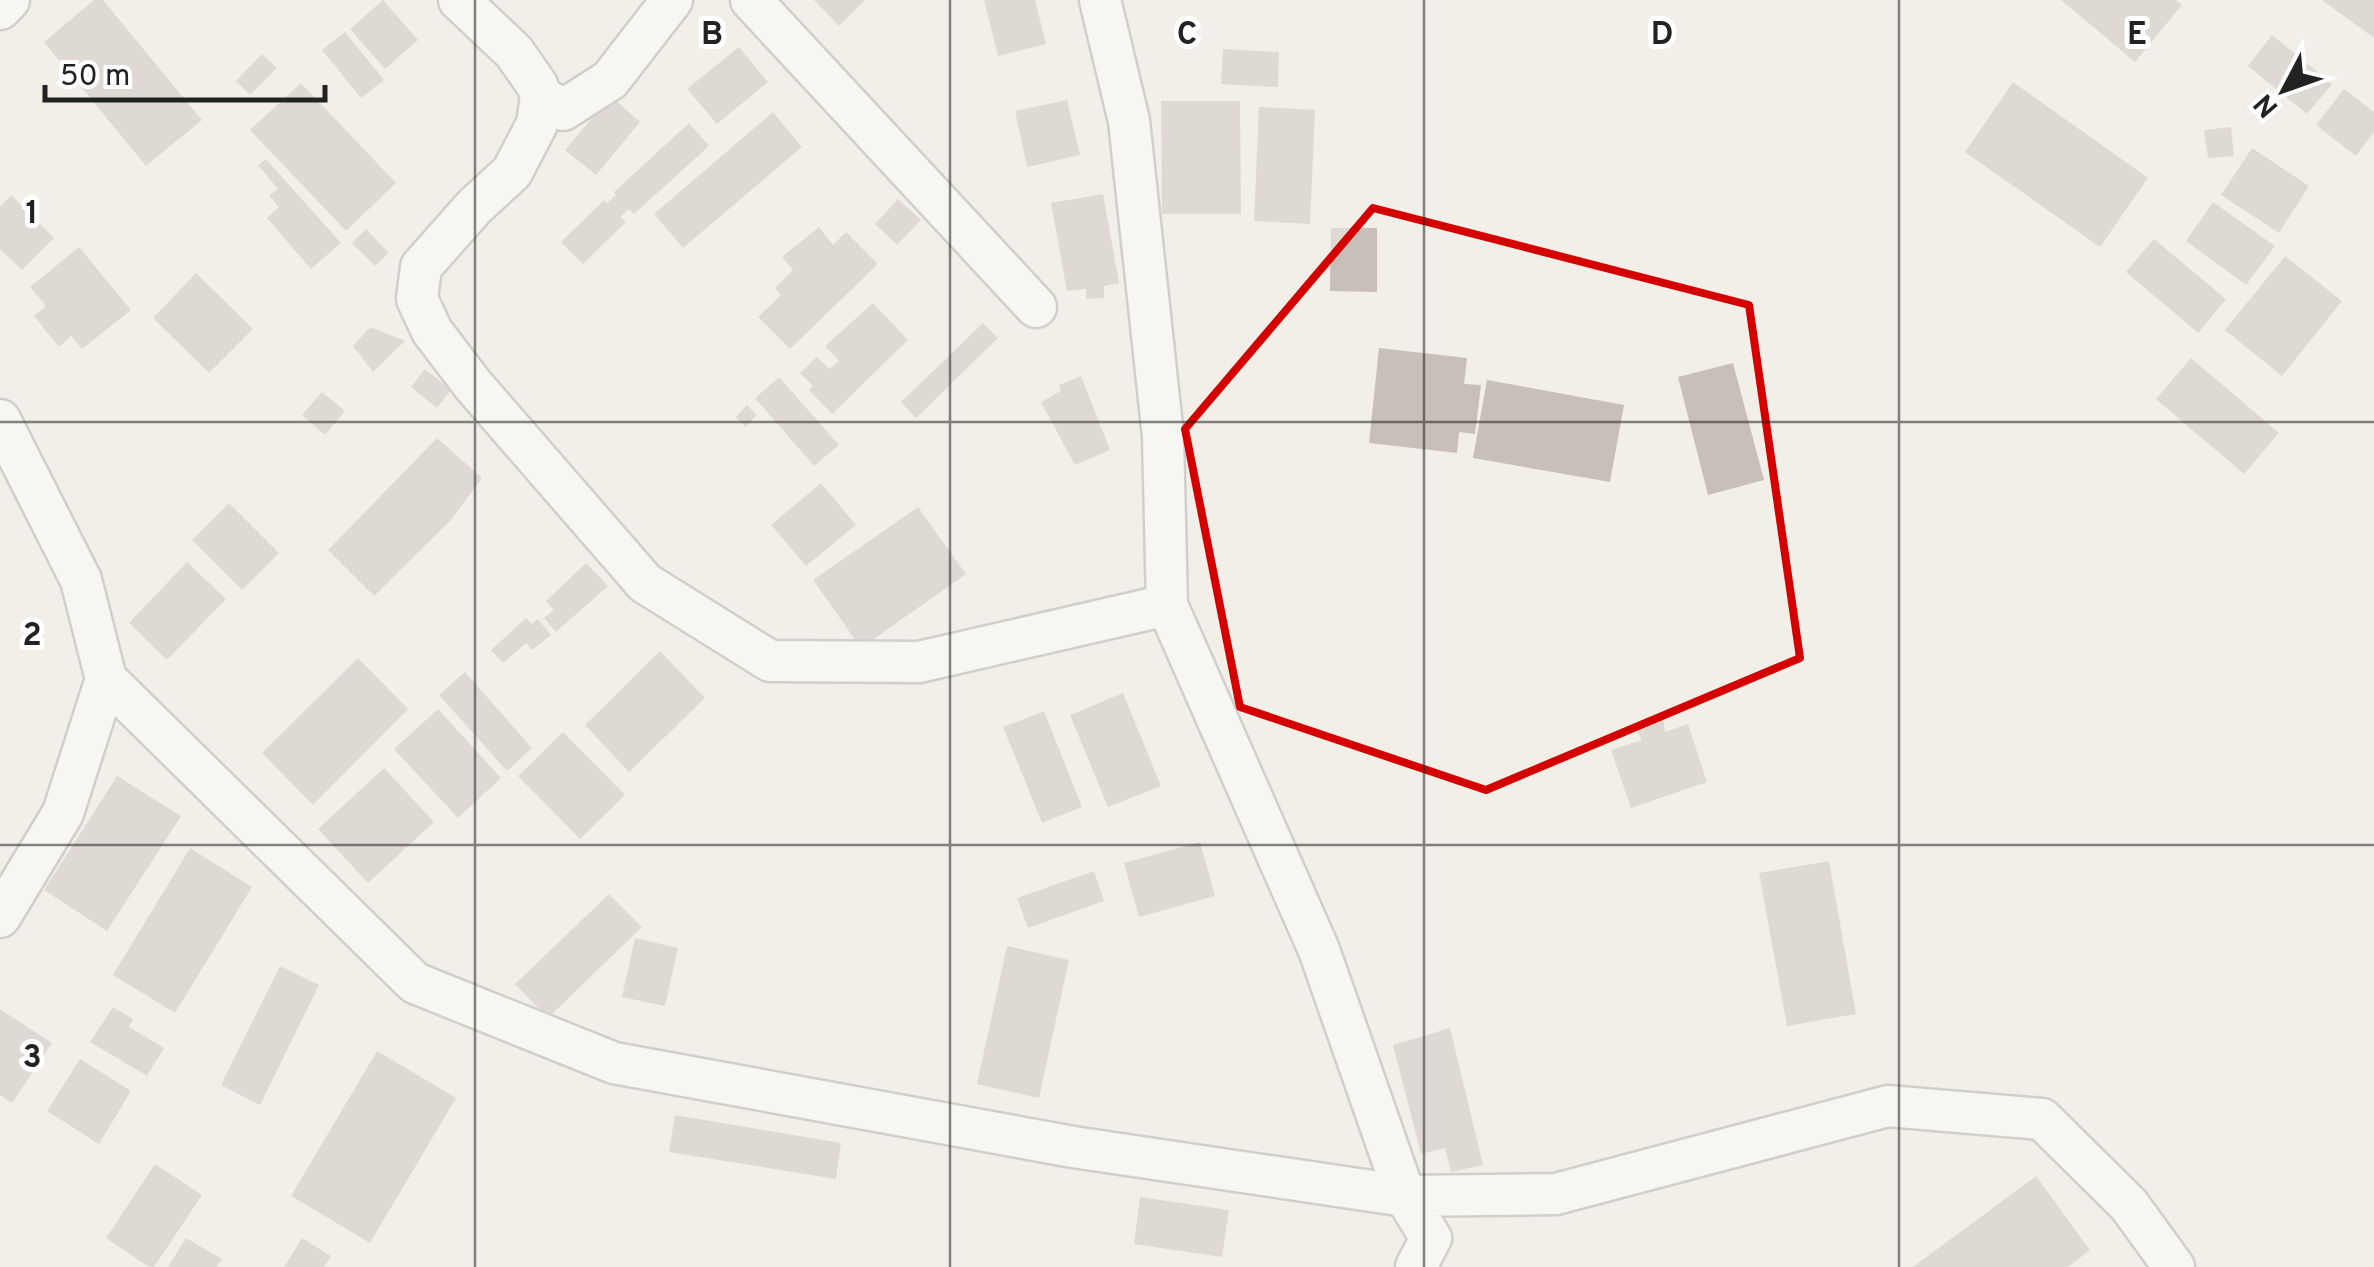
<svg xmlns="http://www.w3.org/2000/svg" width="2374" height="1267" font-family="Overpass,sans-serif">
  <rect width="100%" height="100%" fill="#f2efe9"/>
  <path fill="#c7bfb8" d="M94,0H103L202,120L146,166L44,42Z
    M383,0L418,40L385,69L350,29Z
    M814,0H865L839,26Z
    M984,0H1035L1046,44L998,56Z
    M2061,0H2176L2182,5L2135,62Z
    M2322,0H2374V38Z
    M345,32L384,80L361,98L322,50Z
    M2272,35L2332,84L2307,114L2248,66Z
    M739,47L768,82L717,124L687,89Z
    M1223,49L1279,52L1278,87L1221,84Z
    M262,54L277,68L250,95L236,81Z
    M2013,82L2148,178L2100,247L1965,152Z
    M301,83L396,183L346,231L250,130Z
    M2344,89L2374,112V132L2356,156L2316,125Z
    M611,96L640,122L596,175L565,150Z
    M1067,100L1080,155L1027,167L1015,111Z
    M1161,101H1240L1241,214H1162Z
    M1259,107L1315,110L1310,224L1254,221Z
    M773,112L802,147L683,248L654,214Z
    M689,123L709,146L634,214L629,209L620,217L626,222L583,264L561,242L604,200L607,203L616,195L614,192Z
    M2231,127L2234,156L2208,158L2204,130Z
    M2252,148L2309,186L2279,233L2221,195Z
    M266,159L341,243L311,269L267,218L279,207L269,196L278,189L258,165Z
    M1103,194L1119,283L1104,286V298L1086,299V289L1067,291L1051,203Z
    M11,195L54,238L22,270L0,249V207Z
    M898,199L921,220L897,245L875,224Z
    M2213,202L2275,246L2246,285L2186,241Z
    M819,227L833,245L846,232L878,264L790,349L758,317L781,295L775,288L793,270L782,257Z
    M1331,228H1377V292L1330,291Z
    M366,229L389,253L375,266L352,243Z
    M2154,239L2226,299L2198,333L2126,272Z
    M79,247L131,310L82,349L71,336L59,347L34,316L46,306L30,287Z
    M2285,256L2342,301L2282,376L2225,330Z
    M196,273L253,329L209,373L153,318Z
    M873,303L908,340L832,414L809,390L813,386L800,373L817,357L829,369L839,361L825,346Z
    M983,323L998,338L916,418L901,402Z
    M370,327L405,341L373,372L353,346Z
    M1379,348L1467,358L1464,384L1481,385L1475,434L1459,432L1457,453L1369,443Z
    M2191,358L2279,433L2244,474L2156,399Z
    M1733,363L1764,480L1708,495L1678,377Z
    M425,369L451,390L437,408L411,387Z
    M1081,376L1110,450L1075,465L1041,402L1061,391L1059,385Z
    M779,377L839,445L814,466L755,398Z
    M1487,380L1624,405L1610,482L1473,458Z
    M322,392L345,411L325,435L302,415Z
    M747,405L757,415L745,427L736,417Z
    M437,438L482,478L450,521L374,596L328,550Z
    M821,483L856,525L806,566L771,525Z
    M229,503L279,553L242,590L192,540Z
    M918,507L966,574L861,648L813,580Z
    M187,562L226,599L167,660L129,623Z
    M586,563L608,586L556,632L544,618L554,610L546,601Z
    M526,618L532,624L538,619L551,635L532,650L526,643L503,663L491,650Z
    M660,651L705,698L629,772L585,725Z
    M358,658L408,709L313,805L262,753Z
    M465,672L532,748L507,771L439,695Z
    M1123,693L1161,786L1108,807L1070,715Z
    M438,709L501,778L458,818L394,749Z
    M1044,711L1082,807L1042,823L1003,727Z
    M1663,718L1665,732L1688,724L1707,782L1631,808L1611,750L1642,740L1636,729Z
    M563,732L625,795L580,839L518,776Z
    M384,768L434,822L368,883L318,829Z
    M117,776L181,816L107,931L44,890Z
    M1200,842L1215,896L1139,917L1124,863Z
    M190,848L252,887L175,1013L113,975Z
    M1829,861L1856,1014L1787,1026L1759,873Z
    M1094,871L1104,901L1028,928L1017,898Z
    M609,894L642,927L548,1018L515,984Z
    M635,938L678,948L665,1006L622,997Z
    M1007,946L1069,960L1039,1098L977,1084Z
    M280,966L319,985L260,1105L221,1085Z
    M113,1007L133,1019L129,1027L164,1048L147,1076L90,1042Z
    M0,1009L52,1043L12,1103L0,1095Z
    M1450,1028L1483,1165L1451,1172L1445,1148L1421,1154L1393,1045Z
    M377,1051L456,1098L370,1243L291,1196Z
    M80,1059L131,1091L99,1144L47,1111Z
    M675,1115L841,1143L836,1179L669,1152Z
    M155,1164L202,1195L154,1267H149L106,1238Z
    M2036,1176L2090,1250L2068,1267H1913Z
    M1140,1197L1229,1210L1222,1257L1134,1244Z
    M186,1238L222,1259L217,1267H168Z
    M302,1238L331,1256L324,1267H284Z"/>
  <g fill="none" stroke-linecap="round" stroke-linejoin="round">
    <defs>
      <path id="street" d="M459,0L514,52L537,85L541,96L537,124L512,172L474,207L421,267L417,299L432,331L473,385L645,583L770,661L919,662L1167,605
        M751,0L1036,307
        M1100,0L1129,121L1163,436L1167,605L1319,950L1405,1196L1431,1238L1416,1267
        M0,9L9,0
        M541,96L563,110L610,80L672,0
        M0,420L81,580L106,679L63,813L0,917
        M106,679L415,983L614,1063L1073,1147L1405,1196L1556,1194L1888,1106L2042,1119L2129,1205L2174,1267"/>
    </defs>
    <use href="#street" stroke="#a9a9a9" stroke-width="45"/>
    <use href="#street" stroke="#fff" stroke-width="40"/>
  </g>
  <path d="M0 0H2374V1267H0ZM1373,208L1749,305L1800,658L1486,790L1240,707L1185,429Z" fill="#f2efe9" fill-opacity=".55" fill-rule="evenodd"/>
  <path fill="none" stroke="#d40000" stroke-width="8" stroke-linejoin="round" d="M1373,208L1749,305L1800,658L1486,790L1240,707L1185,429Z"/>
  <path fill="none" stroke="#222" stroke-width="2.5" stroke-opacity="0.55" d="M475,0V1267M950,0V1267M1424,0V1267M1899,0V1267M0,422H2374M0,845H2374"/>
  <g font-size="32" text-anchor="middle" font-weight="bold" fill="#222" stroke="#fff" stroke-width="10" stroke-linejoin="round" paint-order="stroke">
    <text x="712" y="44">B</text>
    <text x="1187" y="44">C</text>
    <text x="1662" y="44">D</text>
    <text x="2137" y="44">E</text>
    <text x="32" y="223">1</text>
    <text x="32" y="645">2</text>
    <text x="32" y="1067">3</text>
  </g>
  <g transform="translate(2284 90) rotate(229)" stroke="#ffffff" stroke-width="8" paint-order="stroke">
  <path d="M0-8L18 38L0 25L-18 38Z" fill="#222222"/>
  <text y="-15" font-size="28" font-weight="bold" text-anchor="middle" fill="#222222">N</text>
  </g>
  <path d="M45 85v15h280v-15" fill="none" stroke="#222222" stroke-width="5"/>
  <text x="60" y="85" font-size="30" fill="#222222" stroke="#ffffff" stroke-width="8" paint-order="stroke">50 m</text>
</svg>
